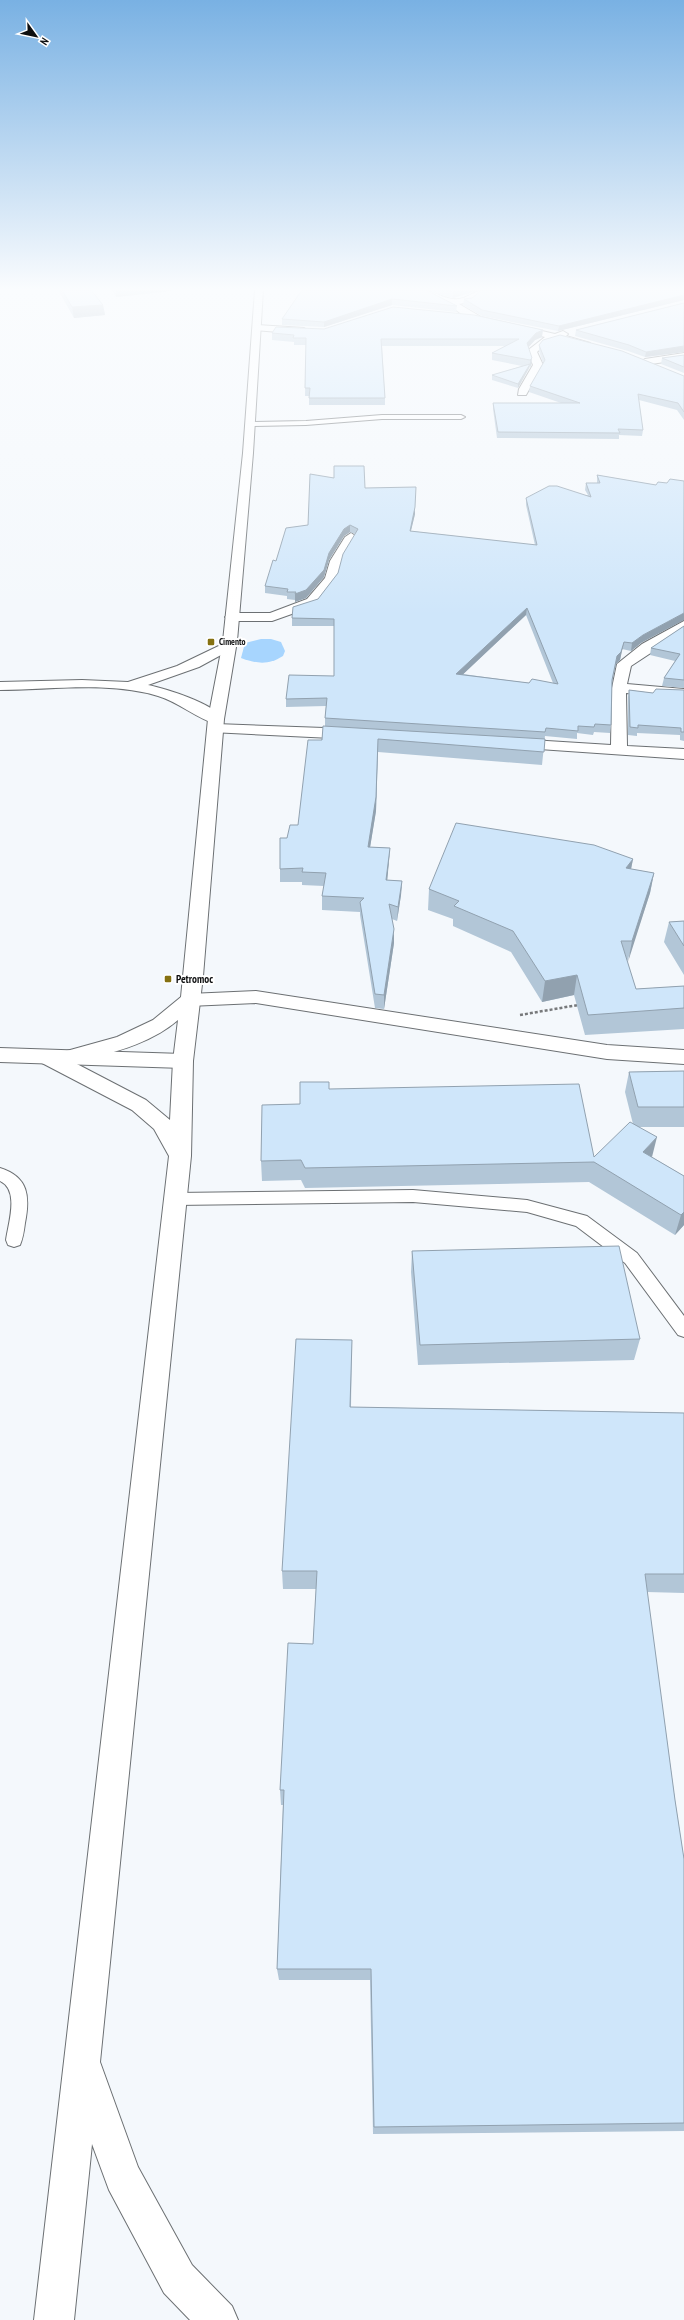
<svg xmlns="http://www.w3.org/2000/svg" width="684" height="2320" font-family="'PT Sans Narrow',sans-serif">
  <rect width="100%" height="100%" fill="#f4f8fc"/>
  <path fill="#a7d5fe" d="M261,639H271L281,642L285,651L283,656C269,665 257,664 241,658L245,643Z"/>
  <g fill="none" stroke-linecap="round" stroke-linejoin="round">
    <defs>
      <path id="lane" d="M382,415H461L465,417L461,419H382L306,425L250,426L246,424L250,422L306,421Z
        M0,1168C29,1177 30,1197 25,1223C24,1231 23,1238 20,1245L14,1247L8,1245L6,1240C8,1224 20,1190 0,1181Z
        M413,1190L527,1200L587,1216L637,1253L684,1316V1337L678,1335L625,1263L576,1226L527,1212L413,1202L175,1205L169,1203L167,1199L169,1195L175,1193Z"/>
      <path id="street" d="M419,290C434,290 441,298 453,299C467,301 472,290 486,290L471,302L459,304L481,317L555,334L563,331L568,334L566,336L590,343L585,346C563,341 555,335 537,352L543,365L526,395H518L519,389L533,365L527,351L545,337L475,321L464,316L448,304Z
        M257,325L304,328L309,331L304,334L254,330L253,328Z
        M684,353V359L645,365L640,362L645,359Z
        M351,533L357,537L342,561L337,579L317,605L272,621H232L225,617L232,613H270L307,599L325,578L330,561L345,537Z
        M684,621V631L631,666L627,684L684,689V697L626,693L627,746L684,749V759L510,747L507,744L510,741L515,739L611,745L612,688L617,664L642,644Z
        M227,642L232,643L234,646L232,649L199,667L148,685C167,689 212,703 224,719L216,724C197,719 179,702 158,696C108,681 51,690 0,690V682L82,680L128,682L177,666Z
        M216,724L352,729L357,731L360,734L357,737L352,739L211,732L208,729L211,726Z
        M256,991L607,1045L684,1050V1064L607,1059L256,1003L189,1006L182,1004L179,1000L182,996L189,994Z
        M0,1048L183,1054L190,1056L193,1061L190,1066L183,1068L0,1062Z"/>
      <path id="secondary" d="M255,290H263L253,453L237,641L224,719L203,976L193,1061L191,1156L100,2062L138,2167L192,2265L232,2306L238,2320H190L164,2293L109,2190L92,2144L74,2320H34L169,1156L154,1129L132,1110L42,1063L39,1058L42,1053L49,1051L61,1055L63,1052L117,1037L153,1020L181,997L208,719L223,641L243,453ZM178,1020L173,1061L170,1120L146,1100L75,1063C110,1053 149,1045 178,1020Z"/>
    </defs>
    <use href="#lane" stroke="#6c7073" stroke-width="2"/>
    <use href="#street" stroke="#6c7073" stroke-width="2"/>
    <use href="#secondary" stroke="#6c7073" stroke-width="2"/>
    <path stroke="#77797b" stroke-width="2.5" stroke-dasharray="3 2" stroke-linecap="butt" d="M520,1015L578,1005"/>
    <use href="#lane" fill="#fff" fill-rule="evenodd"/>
    <use href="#street" fill="#fff" fill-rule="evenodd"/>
    <use href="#secondary" fill="#fff" fill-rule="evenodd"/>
  </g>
  <path fill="#b2c6d7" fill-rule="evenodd" d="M58,290H91L103,305L105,315L74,318Z
    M112,290H171V291L116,297Z
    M294,290H480L453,298L428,291L457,306L456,312L392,305L324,327L282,325V319L302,290Z
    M684,290V300L558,331L482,316L463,305L464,299L472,298Z
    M684,303V352L645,357L628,351L575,336L576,330Z
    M324,329L542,337L535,340L528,347L532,358L531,365L518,388L492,380V375L522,366L492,360V353L505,346H382L385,398V405H309V396H305L306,345H294V342L272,340V333Z
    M539,345L684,376V420L677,410L639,400L643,430L642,436L619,435V439L497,438L493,409V403H561L529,392L530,386L543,363L539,351Z
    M684,355V373L661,364L662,358Z
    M597,475L656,485L641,643L631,651L622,649L620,660L616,664L612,682L611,725L610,733L594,732L593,735L577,733V739L545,736L542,765L378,752L376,811L370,847L390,848L387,880L402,881L401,895L397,921L392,919L394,943L384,1009L375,1008L360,915V912L322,910V896L324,886L302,885V882H280V869L287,838L298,825L325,726V718L326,706L286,707V699L334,676V626H292V618L318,599L338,573L355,534L350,532L344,536L329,560L324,577L306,598L295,602V600L287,599V596L265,593V586L276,561L308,525L365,488L415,514L411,531L535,545L526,505V498L588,495L585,490L586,483H597ZM526,615L553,683H529L463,674Z
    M684,626V688L662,686L664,678L675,661L650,655L651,648Z
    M629,690L653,693L684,690V741L680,740V735L637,733V736L628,735V697Z
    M633,859L631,869L654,873L650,893L627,962L636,989L684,986V1029L585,1035L574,995L542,1002L511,952L453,926V919L428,910L429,889Z
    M684,921V975L664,942L669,922Z
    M684,1071V1127H639L652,1157L684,1176V1225L675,1235L589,1182L305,1188L301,1180L262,1181L261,1161L300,1104L329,1089L594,1157L633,1124L625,1092L629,1072Z
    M412,1251L640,1339L634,1360L418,1365L411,1272Z
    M352,1340L351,1407L684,1413V1593L647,1592L675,1800L684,1859V2131L373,2134L370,1980H279L277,1969L283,1805H281L280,1790L313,1644L316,1589H283L282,1571Z"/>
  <path fill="#91a1af" d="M116,290H171V291L116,297Z
    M461,290H480L453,298V292Z
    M684,295V300L558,331L559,326Z
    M392,299V305L324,327V322Z
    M103,305L105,315L74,318L72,307Z
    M543,330L542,337L535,340L526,350L527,343L536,333Z
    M684,346V352L645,357L646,352Z
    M532,358L531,365L530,368V360Z
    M530,364L529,368L518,388V384Z
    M415,507V514L409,538L410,531Z
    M350,525V532L344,536L329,560L324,577L306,598L295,602V594L329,553L344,529Z
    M527,608L526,615L456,681V674Z
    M684,613V620L641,643L631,651L632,643L643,635Z
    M624,642L620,660L616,664L611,688L617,656Z
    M378,739L376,811L368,860V847Z
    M390,848L389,861L386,894V880Z
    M633,859L629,879L626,868Z
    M654,873L650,893L628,962L632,941Z
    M402,881L401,895L397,921L398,907Z
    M394,929V943L384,1009V995Z
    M577,975L574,995L542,1002L545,981Z
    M657,1137L652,1157L643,1152Z
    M684,1212V1225L675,1235L681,1215Z"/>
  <path fill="#cfe6fa" stroke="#91a1af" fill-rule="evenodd" d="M62,290H91L103,305L72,307Z
    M302,290H426L457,306L392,299L324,322L282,319Z
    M446,290H461L453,292Z
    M482,290H684V295L559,326L482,310L464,299L472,298Z
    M684,303V346L646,352L629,345L576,330Z
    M393,307L474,315L543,330L536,333L527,343L532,358L530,360L492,353L519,339H381L385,398H309L310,388H305L306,338H293L294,335L272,333L276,327L324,329Z
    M560,335L622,351L684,376V412L678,403L638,394L643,430L618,429L620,433L498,432L493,403H580L530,386L545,360L539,345L543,340Z
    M684,355V367L662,358Z
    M530,364L518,384L492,375Z
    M334,466H364L365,488L416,487L415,507L410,531L537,545L526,498L549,486H557L591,497L586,483H600L597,475L656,485L658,482L667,483L670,479L684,481V613L643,635L632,643L624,642L621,652L617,656L612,680L611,725L595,724L594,727L578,726V731L546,728L545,732L325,718L327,698L286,699L289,675L334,676V619L292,618L293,607L318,599L338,573L343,554L358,529L350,525L344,529L329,553L324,570L306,590L295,594L296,592H287L288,589L265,586L273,560L276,561L286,528L308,525L310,474L334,478ZM527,608L558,684L532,679L529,683L456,674Z
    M684,626V680L664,678L680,654L651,648Z
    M656,689L684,690V732H681V728L638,725V728L630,727L629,690L653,693Z
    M323,726L545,739L544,752L378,739L376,797L368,847L390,848L386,880L402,881L398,907L389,904L394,929L384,995L375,994L360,902L364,898L322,896L326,873L302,872L303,868L280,869V838H287L290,825H298L308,740H322Z
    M456,823L594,845L633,859L626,868L654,873L632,941H621L636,989L684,986V1008L588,1015L577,975L545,981L513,931L454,906L459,901L429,889Z
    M684,921V946L669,922Z
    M684,1071V1107H638L629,1072Z
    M300,1082H329V1089L579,1084L594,1157L630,1122L657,1137L643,1152L684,1176V1212L681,1215L594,1162L305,1168L301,1160L261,1161L262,1105L300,1104Z
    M619,1246L640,1339L420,1345L412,1251Z
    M296,1339L352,1340L350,1407L684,1413V1574H645L675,1800L684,1859V2123L374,2127L371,1969H277L284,1790H280L288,1643L313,1644L317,1571H282Z"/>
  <linearGradient id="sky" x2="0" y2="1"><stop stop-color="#79b1e3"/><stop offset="0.47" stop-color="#fafcfe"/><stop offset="1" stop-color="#fafcfe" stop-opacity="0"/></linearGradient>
  <rect width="684" height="615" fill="url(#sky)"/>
  <g fill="#857111" stroke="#fff" stroke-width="1.5">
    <rect x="207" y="638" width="8" height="8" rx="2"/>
    <rect x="164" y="975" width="8" height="8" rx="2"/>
  </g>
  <g text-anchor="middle" stroke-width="4" stroke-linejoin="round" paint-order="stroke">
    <g font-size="9" font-weight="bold" fill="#0d0e0f" stroke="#fff" text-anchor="start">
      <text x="219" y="645">Cimento</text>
    </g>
    <g font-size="11" font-weight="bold" fill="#0d0e0f" stroke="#fff" text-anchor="start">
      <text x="176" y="983">Petromoc</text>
    </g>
  </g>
  <g transform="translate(36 36) rotate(123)" stroke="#ffffff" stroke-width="3" paint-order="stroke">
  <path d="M0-3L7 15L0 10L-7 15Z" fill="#0d0e0f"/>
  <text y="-6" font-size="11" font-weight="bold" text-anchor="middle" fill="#0d0e0f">N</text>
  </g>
</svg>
